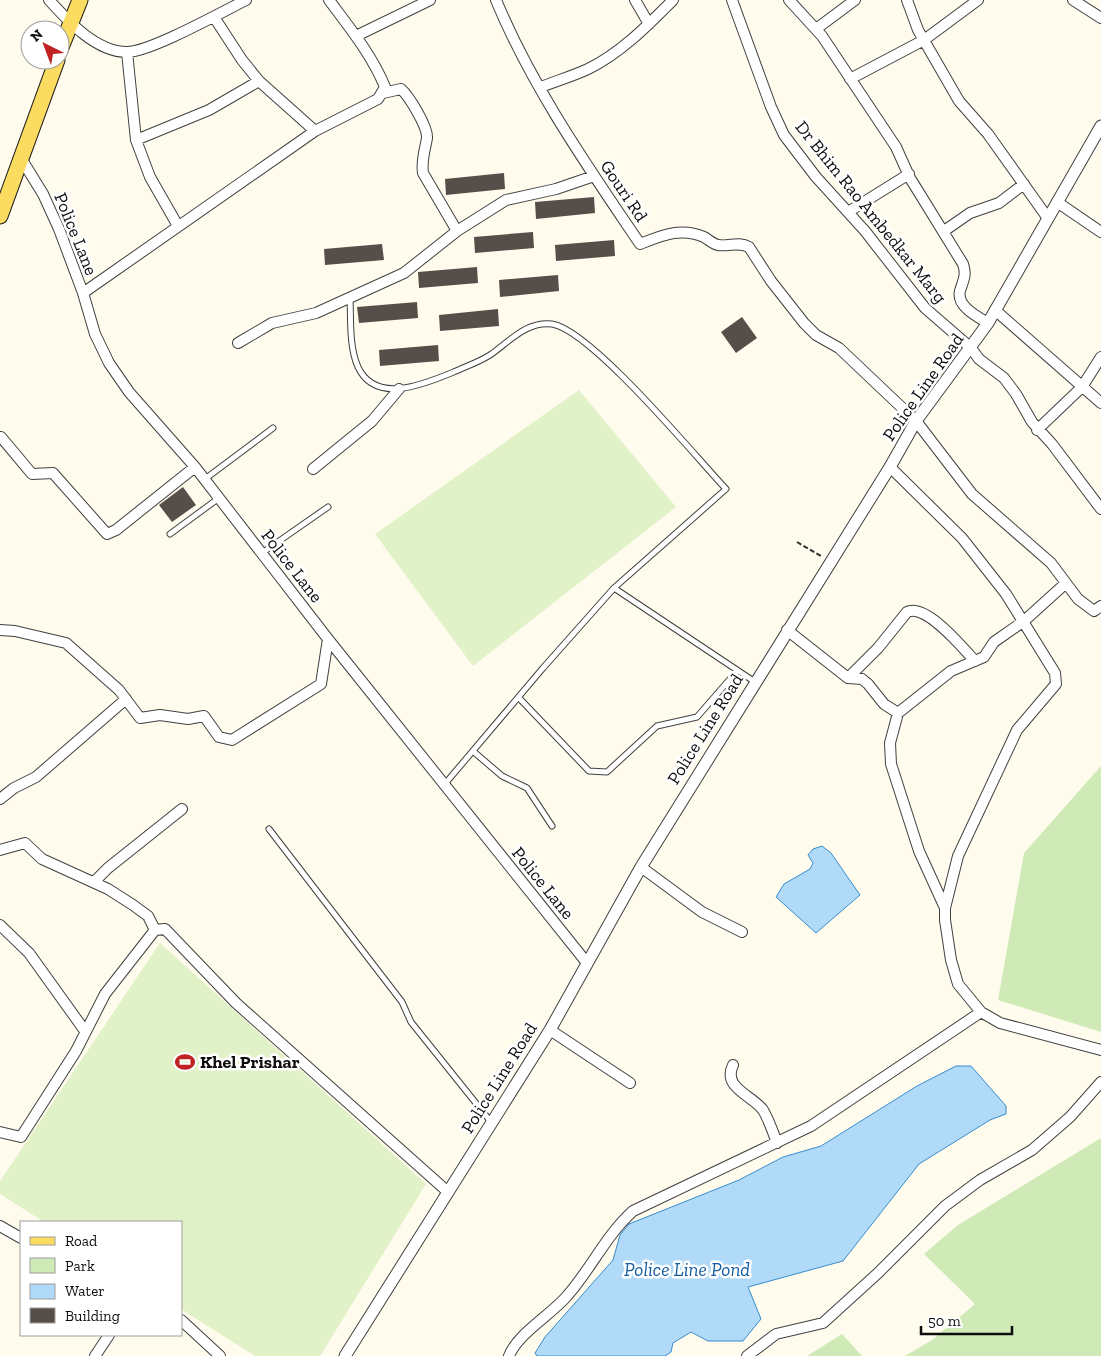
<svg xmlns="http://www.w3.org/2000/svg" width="1101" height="1356" font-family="'Zilla Slab',serif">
  <rect width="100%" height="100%" fill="#fffced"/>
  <path fill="#cfeab6" d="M1101,766V1032L998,1000L1024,853Z
    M1101,1138V1356H905L932,1340L975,1304L924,1254L958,1225Z
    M842,1334L862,1356H807Z"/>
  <path fill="#e1f1c8" d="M579,390L676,507L473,666L375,534Z
    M160,943L426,1184L320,1356H255L181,1309V1222H44L0,1194V1181Z"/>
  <path fill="#b0daf7" stroke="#368cd0" d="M822,846L831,853L860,895L816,933L776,897L784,884L810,869L813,863L808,855L813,849Z
    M956,1066H971L1006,1106V1114L990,1120L919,1164L843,1261L748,1287L761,1319L743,1341H708L691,1332L673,1343L671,1352L665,1356H537L535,1353L545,1337L613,1260L620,1235L629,1224L739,1180L783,1157L821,1146L917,1086Z"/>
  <path fill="#564e49" d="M504,173L505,189L446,195L445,179Z
    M594,197L595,213L536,219L535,202Z
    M533,232L534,248L475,253L474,237Z
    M614,240L615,256L556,261L555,245Z
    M382,244L384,260L325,265L324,249Z
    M477,267L478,283L419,288L418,272Z
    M558,275L559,291L500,297L499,280Z
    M417,302L418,318L359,323L357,307Z
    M498,309L499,326L440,331L439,315Z
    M742,317L757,338L736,353L721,332Z
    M438,345L439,361L380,366L379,350Z
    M183,487L196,505L172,522L159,505Z"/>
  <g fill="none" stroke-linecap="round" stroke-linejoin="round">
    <defs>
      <path id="service" d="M350,299C351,320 349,347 358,367C376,406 427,383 456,371C467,366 479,362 490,355C509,342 526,321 552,324C591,330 695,456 726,489L614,588L543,668L444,785
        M205,479L273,428
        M170,534L219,498
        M262,553L328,507
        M614,588L755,682
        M519,698L589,771L607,772L657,726L697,717L737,671
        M474,752L502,776L527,788L552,826
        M269,829L402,1002L411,1022L491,1122"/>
      <path id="minor" d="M49,0C68,21 96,52 127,52C150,52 222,12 246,0
        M496,0C532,87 588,167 640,244C663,235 681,227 704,237C709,240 713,244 718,245C729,247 738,241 749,247L771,281L804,323L816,335L839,348L916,421L972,494L1051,563L1078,599L1094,611L1101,606
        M635,0L649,24
        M732,0L771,107L784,135L816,177L865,231L925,308L971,348L979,359L1004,378L1016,394L1032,422L1052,444L1101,509
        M789,0L822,36L896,147L910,178L963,264C967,276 963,280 960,291C956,306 978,317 988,323
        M907,0L918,30L959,101L988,134L1047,217
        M1073,0L1101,18
        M214,17L242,60L259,81L315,131
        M816,29L855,0
        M356,36L430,0
        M127,52L136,140L150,177L178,226
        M850,79L924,40L978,0
        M541,87C556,81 573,76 588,69C621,53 648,25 673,0
        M383,93L401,89C409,96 428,127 427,138C425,150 421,161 423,173L457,231
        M136,140L209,110L259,81
        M22,160L43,194L59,229L83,293L95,334L109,363L129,392L195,467L328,639L587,963
        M1057,202L1101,232
        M848,212L909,174
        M944,231L970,213L999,203L1024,184
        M83,293L315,131L378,99L385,87C372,55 349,27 329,0
        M995,310L1101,403
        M238,343L272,323L316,313L404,273L457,231L506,200L556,189L594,176
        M1037,430L1082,387L1101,357
        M1,437L32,474L53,473L107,534L116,530L195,467
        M890,467L962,538L1006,594L1055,673L1056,684L1017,730L958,856L945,908V920L951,960L958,984L981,1012L1000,1023L1101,1050
        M313,469L372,421L399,389
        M0,630L15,631L66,643L119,690L140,718L160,715L188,719L204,716L219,737L232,740L321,684L328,639
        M787,630L848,678L862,679L868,684L884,704L898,713L951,671L984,657L994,642L1024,621L1066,583
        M848,678L878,648L907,612C926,603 962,647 975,661
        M898,713L890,743L891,764L919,851L945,908
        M0,799L14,788L36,777L126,699
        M0,850L25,843L42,859L108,889L133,905L148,916L155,930L165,929L236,1003L448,1192
        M641,867L702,912L742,932
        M94,882L108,868L182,809
        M0,925L29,953L85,1031
        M550,1030L630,1083
        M733,1065C722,1088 752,1095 763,1110C769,1120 773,1132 777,1143
        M0,1132L21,1137L76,1051L105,994L155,930
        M0,1226L21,1238
        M181,1320L220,1356
        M95,1356L109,1335
        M509,1356C517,1334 552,1314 567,1296C591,1269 606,1235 633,1211L811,1126L981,1012
        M747,1356L776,1334L823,1323L878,1273L945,1206L980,1180L1032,1150L1070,1117L1101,1082"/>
      <path id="tertiary" d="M345,1356L550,1030L641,867L890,467L916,421L988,323L1101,126"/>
      <path id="primary" d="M60,50L80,0
        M0,216L57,60"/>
    </defs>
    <use href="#service" stroke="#404040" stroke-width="7"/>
    <use href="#minor" stroke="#404040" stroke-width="12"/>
    <use href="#tertiary" stroke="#404040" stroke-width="13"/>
    <use href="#primary" stroke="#1e1e1e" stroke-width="17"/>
    <path stroke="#2f2f2f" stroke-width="2" stroke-dasharray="5 2.5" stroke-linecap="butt" d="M797,542L821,556"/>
    <use href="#service" stroke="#fff" stroke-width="5"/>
    <use href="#minor" stroke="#fff" stroke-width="10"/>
    <use href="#tertiary" stroke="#fff" stroke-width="11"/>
    <use href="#primary" stroke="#fbdc60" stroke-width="15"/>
  </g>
  <defs>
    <symbol id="stadium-bare" viewBox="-9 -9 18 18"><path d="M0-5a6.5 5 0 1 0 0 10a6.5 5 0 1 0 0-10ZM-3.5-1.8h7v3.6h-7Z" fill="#c02223" stroke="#fff" stroke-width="2.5" paint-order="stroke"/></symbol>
  </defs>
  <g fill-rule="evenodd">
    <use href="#stadium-bare" x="171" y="1048" width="28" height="28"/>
  </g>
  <g text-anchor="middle" stroke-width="5" stroke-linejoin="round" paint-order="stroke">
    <g font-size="18" fill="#0d0d0d" stroke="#fff">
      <text transform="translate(624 191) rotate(56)" y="6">Gouri Rd</text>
      <text transform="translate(871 212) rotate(51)" y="6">Dr Bhim Rao Ambedkar Marg</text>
      <text transform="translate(76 234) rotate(68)" y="6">Police Lane</text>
      <text transform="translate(923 387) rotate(-55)" y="6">Police Line Road</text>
      <text transform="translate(292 566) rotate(52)" y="6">Police Lane</text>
      <text transform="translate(705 729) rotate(-58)" y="6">Police Line Road</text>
      <text transform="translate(543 883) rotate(51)" y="6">Police Lane</text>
      <text transform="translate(499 1078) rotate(-58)" y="6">Police Line Road</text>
    </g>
    <g font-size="18" font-weight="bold" fill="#0d0d0d" stroke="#fff" text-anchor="start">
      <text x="200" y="1068">Khel Prishar</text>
    </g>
    <g font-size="19" font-style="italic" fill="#135da1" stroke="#fff">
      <text x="687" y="1276">Police Line Pond</text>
    </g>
  </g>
  <rect x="20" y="1221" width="162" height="115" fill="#ffffff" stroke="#9e9e9e"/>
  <rect x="30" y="1237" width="25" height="8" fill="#fbdc60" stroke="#9e9e9e"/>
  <text x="65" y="1246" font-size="15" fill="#0d0d0d">Road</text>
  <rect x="30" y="1258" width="25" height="15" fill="#cfeab6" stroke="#9e9e9e"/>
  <text x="65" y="1271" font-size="15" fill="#0d0d0d">Park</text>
  <rect x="30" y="1284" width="25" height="15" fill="#b0daf7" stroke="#9e9e9e"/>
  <text x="65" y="1296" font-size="15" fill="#0d0d0d">Water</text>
  <rect x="30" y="1308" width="25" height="15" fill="#564e49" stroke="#9e9e9e"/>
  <text x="65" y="1321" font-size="15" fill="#0d0d0d">Building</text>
  <g transform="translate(45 45) rotate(318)"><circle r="24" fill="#ffffff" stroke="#9e9e9e"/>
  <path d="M0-4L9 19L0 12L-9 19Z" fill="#c02223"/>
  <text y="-8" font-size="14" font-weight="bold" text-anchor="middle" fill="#0d0d0d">N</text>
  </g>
  <path d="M921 1326v8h91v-8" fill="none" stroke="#0d0d0d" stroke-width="2.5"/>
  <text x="928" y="1326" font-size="15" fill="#0d0d0d" stroke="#ffffff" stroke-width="4" paint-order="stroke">50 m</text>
</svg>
